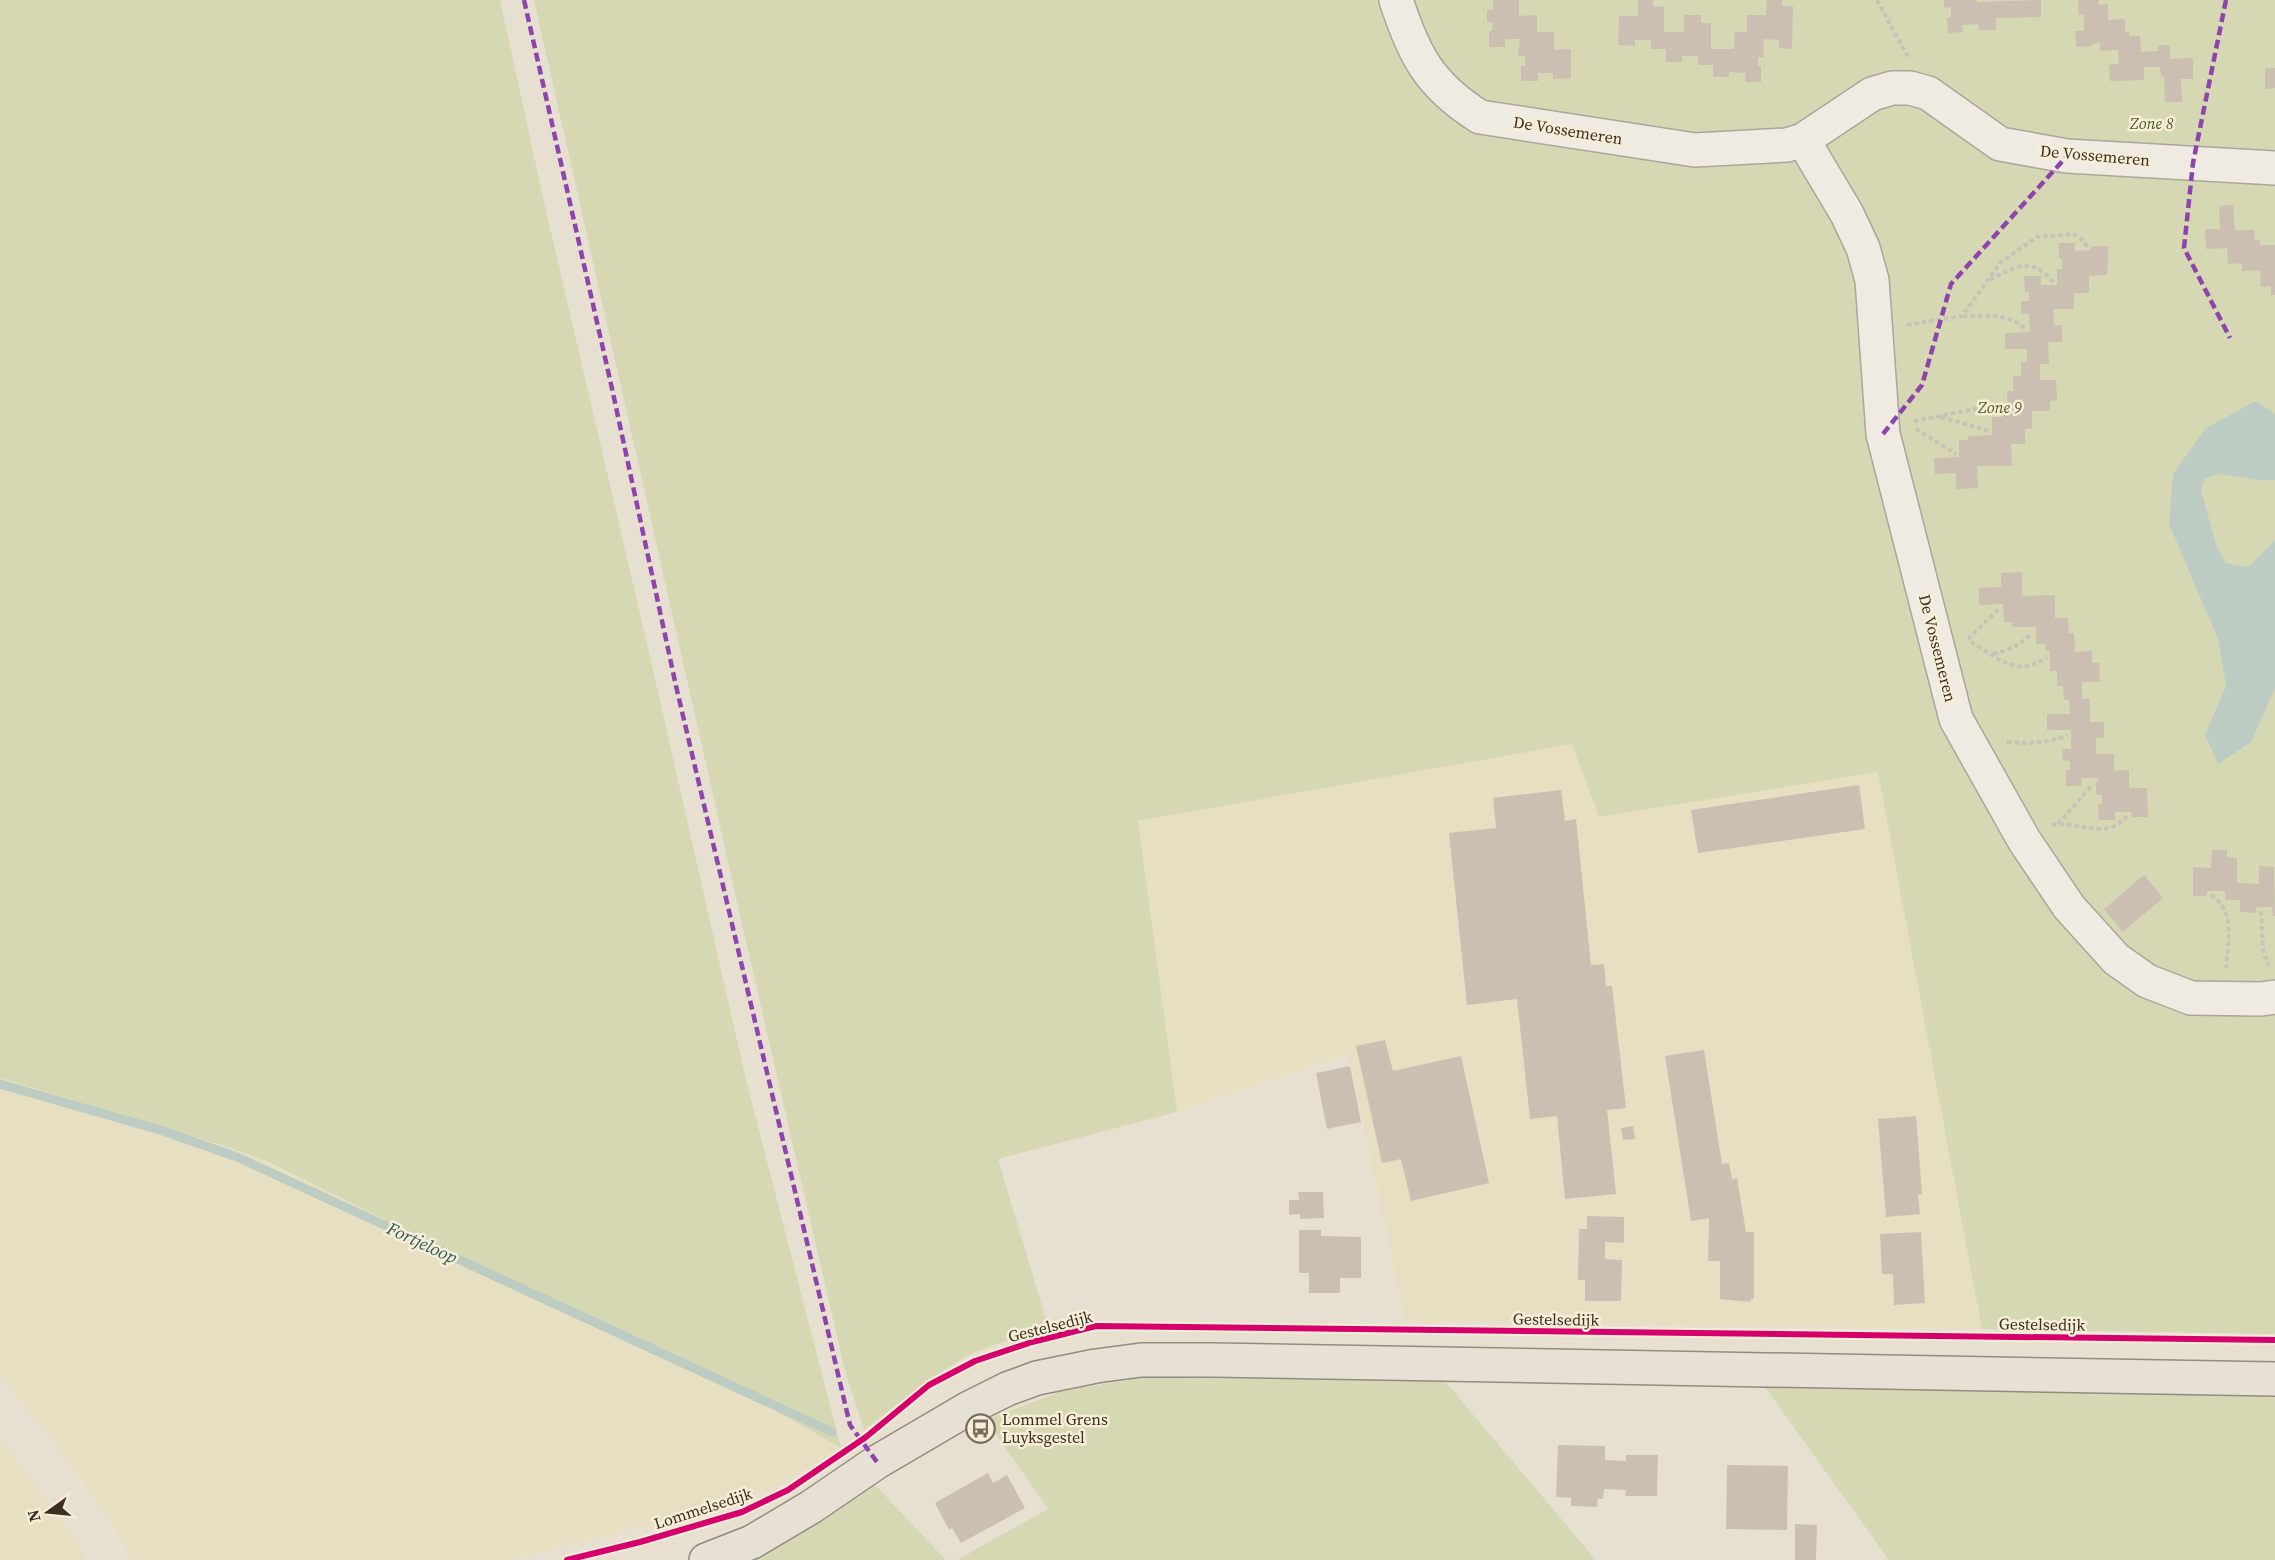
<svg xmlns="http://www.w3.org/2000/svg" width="2275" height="1560" viewBox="0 0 2275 1560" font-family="'Source Serif 4',serif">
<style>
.farmland{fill:#e6dfc2}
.green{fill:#d6d7b3}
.water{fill:#bcccc2}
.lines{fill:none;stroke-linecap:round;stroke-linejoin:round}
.stream{stroke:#bcccc2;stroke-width:9}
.building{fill:#cbbfb2}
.minor-casing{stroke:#ada599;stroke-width:36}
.major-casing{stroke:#928b80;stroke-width:36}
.path{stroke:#c8c2b9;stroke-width:4;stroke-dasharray:4.5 3;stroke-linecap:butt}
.minor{stroke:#efebe3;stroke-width:33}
.major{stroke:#e6e1d4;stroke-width:33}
.quiet{stroke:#8e44ad;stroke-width:4.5;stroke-dasharray:9 4.5;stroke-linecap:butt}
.cycleway-casing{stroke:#f7eed8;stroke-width:10}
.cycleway{stroke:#d6006c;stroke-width:6}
.labels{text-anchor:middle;stroke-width:5;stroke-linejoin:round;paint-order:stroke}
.park-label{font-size:16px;font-style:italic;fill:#4d5a26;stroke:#f7eed8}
.street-label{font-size:16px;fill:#3d2e20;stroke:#f7eed8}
.poi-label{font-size:16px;fill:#3d2e20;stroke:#f7eed8;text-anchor:start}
.water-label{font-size:18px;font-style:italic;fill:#2f5d5a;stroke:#f7eed8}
</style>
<rect width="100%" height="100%" fill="#e7e0d1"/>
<path class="farmland" d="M1572 744 1599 817 1878 772 1982 1329 1405 1321 1349 1054 1177 1112 1138 821Z
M0 1078 228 1147 267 1161 422 1238 609 1325 736 1388 841 1448 781 1485 707 1510 509 1560H131L107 1516 48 1433 0 1375Z
M0 1439 80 1546 85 1560H0Z"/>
<path class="green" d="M0 0H500L546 211 648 648 746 1080 841 1448 736 1388 609 1325 422 1238 267 1161 228 1147 0 1078Z
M534 0H2275V414L2256 402 2169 524 2218 639 2226 685 2205 735 2218 763 2251 742 2275 689V1334L1982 1329 1878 772 1599 817 1572 744 1138 821 1177 1112 998 1159 1048 1326 973 1353 930 1379 864 1430 845 1371 742 924Z
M2219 474 2263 481 2275 480V540L2248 567 2226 563 2217 547 2201 490 2205 479Z
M1140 1378 1443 1379 1596 1560H957L1048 1509 986 1420 1059 1392Z
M1765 1387 1966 1388 2275 1395V1560H1889Z
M873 1483 946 1560H745Z"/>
<path class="water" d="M2256 401 2275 414V480L2263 481 2219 474 2205 479 2201 490 2217 547 2226 563 2248 567 2275 540V689L2251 742 2218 764 2205 735 2226 685 2218 639 2169 524 2173 474 2206 428Z"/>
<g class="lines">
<path class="stream" d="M0 1084 160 1130 237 1157 832 1432"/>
</g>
<path class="building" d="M1493 0H1519V16L1537 15V32H1554V50L1571 49V78L1553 79V73H1538V81H1521V66H1525V56H1518L1520 39H1505V47H1489V31H1492L1493 22H1487V10H1493Z
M1638 0H1653V6L1664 7V32H1684V15H1701V23H1711V49H1734L1735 32H1747V15H1766L1767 0H1782V6H1793L1792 49 1779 48V40L1763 39 1764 57H1758V66H1761V82H1745L1746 73 1729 72V77H1713V65H1698V56H1682V62H1666V49H1651V40H1635V46L1618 45 1619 16H1638Z
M1944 0H1977V2L2041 0V17L1996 18V30H1979L1978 24 1962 25 1963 32 1948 33 1947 18 1951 17V7L1944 8Z
M2078 0H2099V5L2108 4V20L2125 19V32H2129V36H2140L2141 52 2158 51V45H2170V59L2193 58V79H2181L2182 102H2165L2164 76 2161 77 2160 67H2144V80L2110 81 2109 65 2119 64 2118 50 2100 51V43L2092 44V46L2076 47 2075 31H2084V14L2079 15Z
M2265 68H2275V88L2265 89Z
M2233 205 2235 230H2254L2255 240H2260V245H2275V295H2271V286L2261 287 2260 270 2242 271V263L2228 264 2227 248 2206 249 2205 229H2220L2219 206Z
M2059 243H2075V251L2091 250V246H2108V260L2107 275 2089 276V293H2074V309H2053L2054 325H2062V342H2048L2049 364H2040V380H2056L2057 400 2050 401V411H2032V429H2025V444H2011L2012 466H1977L1978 488 1956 489V473L1935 474 1934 458 1959 457V440H1968V436L1992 435V417H2002V411H2008L2007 391H2013V376H2021V362H2027V349H2005V333L2030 332 2029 314H2021V301H2029V292H2025L2024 276H2041V285H2057V269H2062V259H2059Z
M2022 572V596L2055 595V618H2068L2069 633H2074L2075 652 2092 651V663H2099L2100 682H2082V699H2090V722H2104V737L2096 738V754H2114V771L2129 770V788H2147L2148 817H2132L2131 812H2115V820H2099L2098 804H2102V795H2096V782H2098V778H2082L2081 786H2066V770H2070V761L2063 760 2062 749H2071V730H2047V714H2070L2069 700H2064L2063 686H2057V671H2050V651H2045L2046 644H2036V627H2012V622H2004L2003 604 1979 605V588L2001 587V573Z
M1859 785 1865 829 1698 853 1691 810Z
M1561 790 1565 821 1576 819 1591 965 1604 964 1606 986H1612L1626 1108 1607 1110 1616 1194 1565 1199 1557 1116 1530 1119 1517 999 1467 1005 1449 833 1496 828 1493 798Z
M2212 850H2227V857L2237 858V883L2259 884V866L2274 867 2275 916H2273L2272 907H2256V913L2240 912V900H2225V891H2207V896H2193V867L2211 868Z
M2144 875 2163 898 2123 932 2104 909Z
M1385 1040 1393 1071 1461 1056 1489 1183 1411 1201 1401 1159 1382 1163 1356 1046Z
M1704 1050 1722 1164 1729 1163 1732 1179 1737 1178 1746 1232H1754V1299H1751L1750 1302 1720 1299V1261H1708L1709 1218 1691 1221 1665 1056Z
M1350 1066 1361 1122 1327 1129 1316 1073Z
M1916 1116 1922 1194 1918 1195 1920 1214 1886 1217 1878 1119Z
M1633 1126 1635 1139 1623 1140 1621 1128Z
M1298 1192H1323L1324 1218 1300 1219V1214L1289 1215V1200H1299Z
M1587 1216 1624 1217V1243L1605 1242V1259L1622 1260 1621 1301H1585V1280H1578L1579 1229H1587Z
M1299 1230H1321V1236L1361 1237V1278H1340V1293H1309V1273H1299Z
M1921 1232 1925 1303 1894 1305 1893 1274H1882L1880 1234Z
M1558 1445 1605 1446V1460L1626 1461V1455H1658L1657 1496H1625L1626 1490 1604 1489 1603 1499H1598L1597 1507 1571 1506V1498L1556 1497Z
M1727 1465 1788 1466 1787 1530 1726 1529Z
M988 1473 993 1483 1007 1475 1025 1508 961 1543 952 1528 949 1530 935 1503Z
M1795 1524 1817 1525 1816 1560H1795Z"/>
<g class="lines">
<defs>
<path id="minor" d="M1396 0C1414 55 1429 85 1480 117L1695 150 1787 145 1803 140 1872 94 1892 88H1910L1928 93 2000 144 2067 156 2275 168
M1803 140 1847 214 1863 248 1872 280 1883 434 1956 719 2024 840 2069 907 2116 959 2147 981 2191 998 2261 999 2275 997"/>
<path id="major" d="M706 1560 752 1542 811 1507 877 1462 969 1408 1007 1389 1037 1378 1096 1366 1141 1360H1213L2275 1379"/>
</defs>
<use href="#minor" class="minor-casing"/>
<use href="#major" class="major-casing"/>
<path class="path" d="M1877 0 1908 57
M1990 280C2015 266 2033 256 2054 283
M1963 316C1986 316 2009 312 2026 330
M1907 325 1962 316 2001 262 2037 237 2072 234 2080 237 2088 248
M1941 417 1989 431
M1914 421 1996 405 2005 408
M1916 429 1956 454
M1968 639 2000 608
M1971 642C1999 658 2016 679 2047 657
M1993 654C2009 650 2020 645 2032 633
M2007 742C2029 744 2047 743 2068 735
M2058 824 2093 784
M2052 825C2079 820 2104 842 2127 816
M2211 895C2236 912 2228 941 2226 968
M2261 911 2263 950 2269 966"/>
<use href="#minor" class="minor"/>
<use href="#major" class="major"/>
<path class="quiet" d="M524 0 611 384 676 686 850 1425 877 1462
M2226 0 2193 163 2184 248 2230 338
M1883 434 1922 385 1951 284 2067 156"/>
<defs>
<path id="cycleway" d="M567 1560 640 1542 742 1512 788 1490 866 1437 929 1385 975 1361 1032 1342 1096 1326 2275 1340"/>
</defs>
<use href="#cycleway" class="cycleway-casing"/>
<use href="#cycleway" class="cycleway"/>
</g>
<defs>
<symbol id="bus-ring" viewBox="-11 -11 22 22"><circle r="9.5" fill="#f7eed8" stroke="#786c5e" stroke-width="1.5"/><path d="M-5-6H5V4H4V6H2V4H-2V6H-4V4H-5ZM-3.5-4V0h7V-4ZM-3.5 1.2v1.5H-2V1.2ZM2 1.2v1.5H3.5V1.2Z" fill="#786c5e"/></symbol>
</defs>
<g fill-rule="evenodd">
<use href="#bus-ring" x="964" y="1412" width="33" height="33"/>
</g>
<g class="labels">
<g class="park-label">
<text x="2152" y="129">Zone 8</text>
<text x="2000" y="413">Zone 9</text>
</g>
<g class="street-label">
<text transform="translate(1568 130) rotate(9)" y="6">De Vossemeren</text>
<text transform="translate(2095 155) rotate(5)" y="6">De Vossemeren</text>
<text transform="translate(1938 648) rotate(76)" y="6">De Vossemeren</text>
<text transform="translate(1556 1319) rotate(1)" y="6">Gestelsedijk</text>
<text transform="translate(2042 1324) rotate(1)" y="6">Gestelsedijk</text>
<text transform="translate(1050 1326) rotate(-14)" y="6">Gestelsedijk</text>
<text transform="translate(703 1508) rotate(-18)" y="6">Lommelsedijk</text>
</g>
<g class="poi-label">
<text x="1002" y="1425">Lommel Grens<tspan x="1002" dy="18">Luyksgestel</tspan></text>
</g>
<g class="water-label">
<text transform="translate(422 1243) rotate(25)" y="6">Fortjeloop</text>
</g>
</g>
<g transform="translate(48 1512) rotate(255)" stroke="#f7eed8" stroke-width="4.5" paint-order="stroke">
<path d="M0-4.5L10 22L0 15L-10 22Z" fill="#3d2e20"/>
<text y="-9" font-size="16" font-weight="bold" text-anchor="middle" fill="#3d2e20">N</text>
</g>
</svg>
